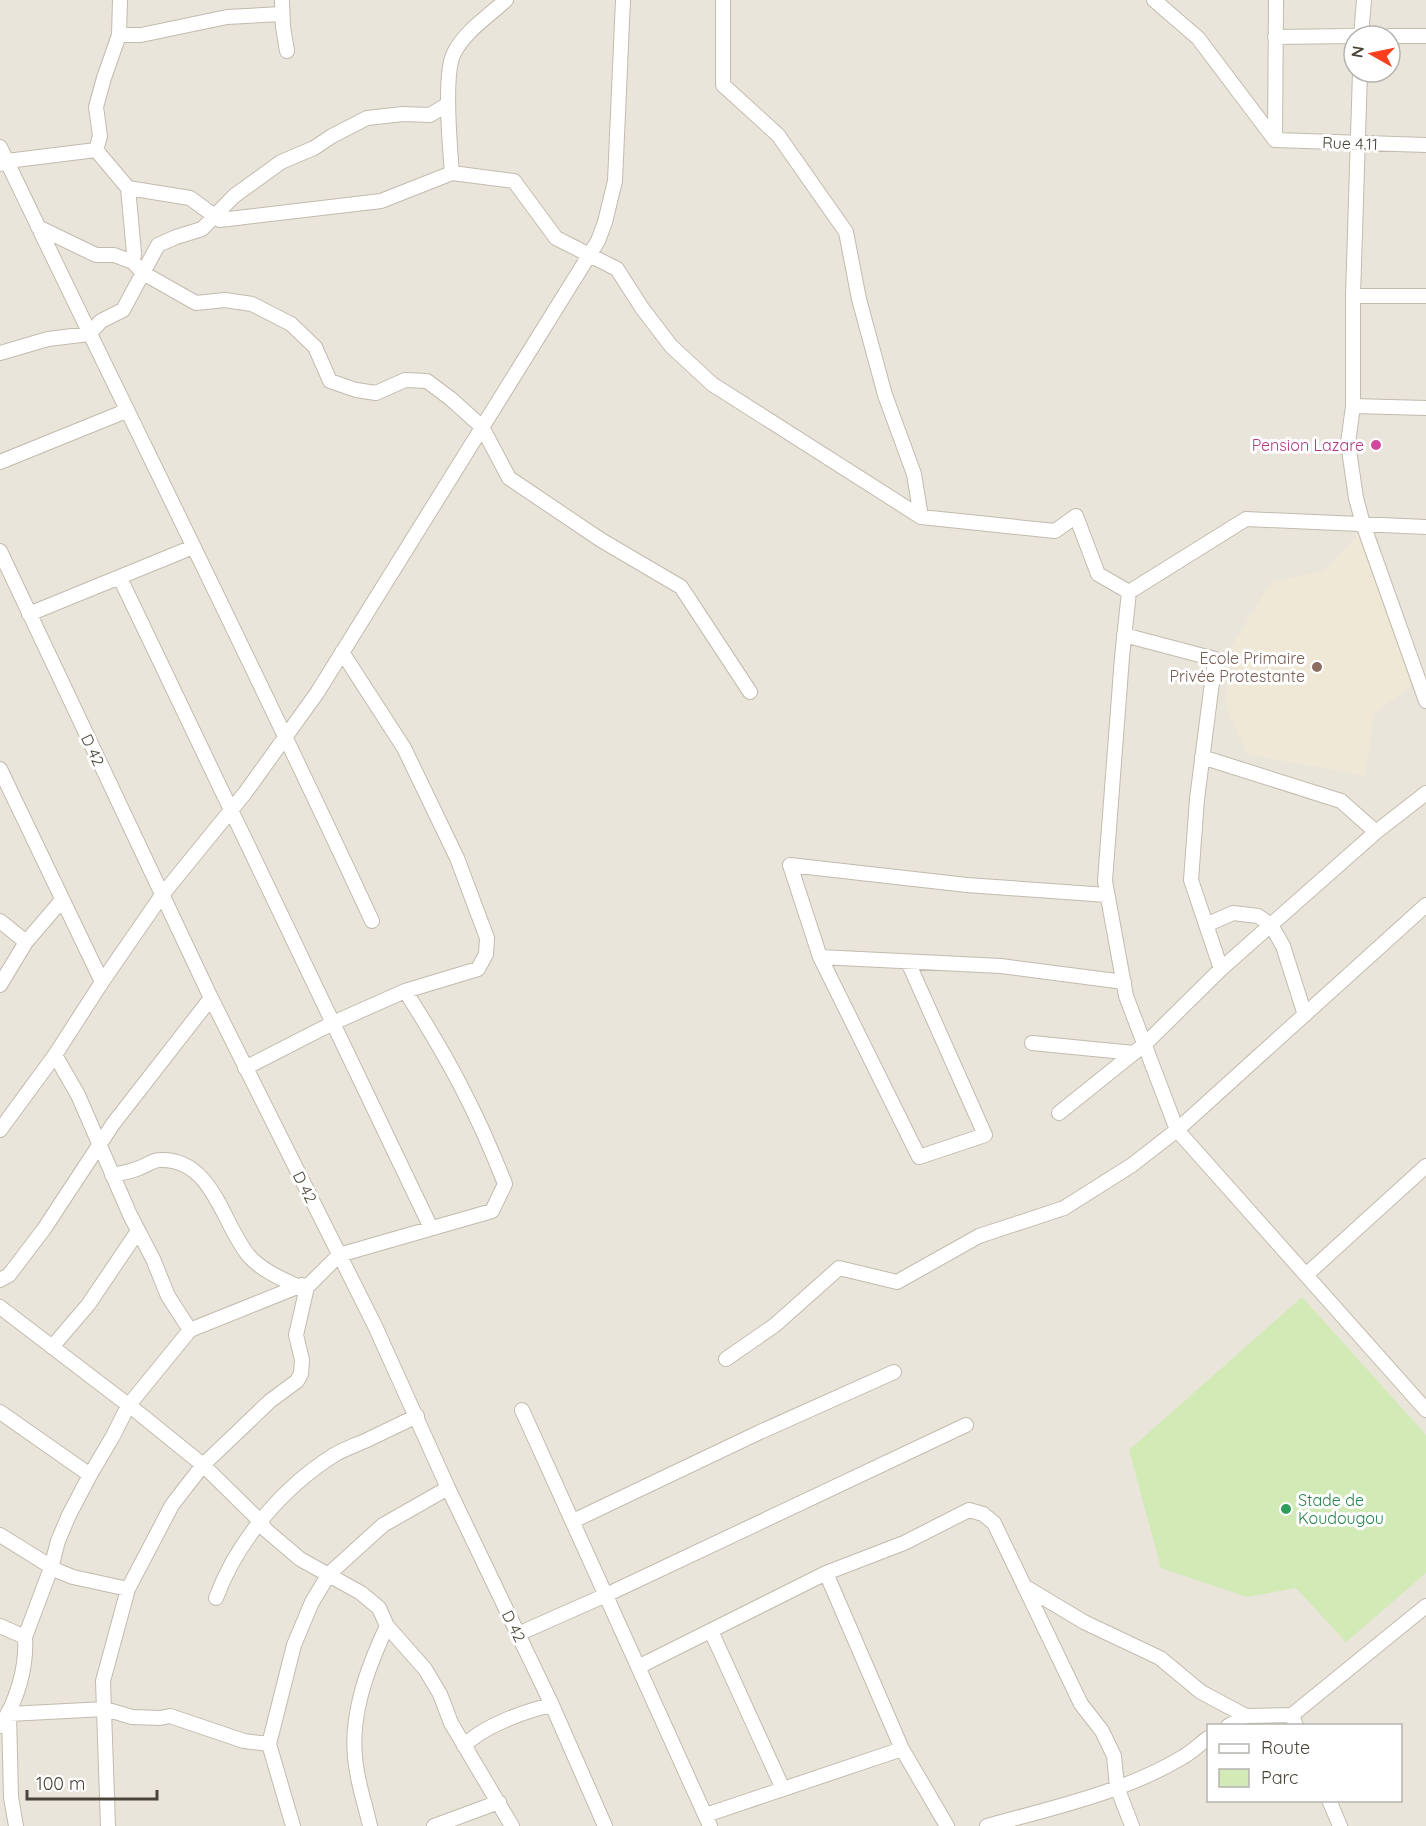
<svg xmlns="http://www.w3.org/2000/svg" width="1426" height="1826" viewBox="0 0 1426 1826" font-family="Quicksand,sans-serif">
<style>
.residential{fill:#eae5da;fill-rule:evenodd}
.education{fill:#efe8d6}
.green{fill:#d2eab5}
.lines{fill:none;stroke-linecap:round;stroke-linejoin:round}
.minor-casing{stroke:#c2bbae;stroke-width:16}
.minor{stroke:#fff;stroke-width:14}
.hotel-dot{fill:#d1479c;stroke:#fff;stroke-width:2}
.education-dot{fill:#8d6e63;stroke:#fff;stroke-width:2}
.leisure-dot{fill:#2e9e5b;stroke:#fff;stroke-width:2}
.labels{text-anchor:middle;stroke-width:6;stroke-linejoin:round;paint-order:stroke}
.street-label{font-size:16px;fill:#4b4439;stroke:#fff}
.hotel-label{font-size:16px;fill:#b23c85;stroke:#fff;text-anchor:end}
.education-label{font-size:16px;fill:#785e54;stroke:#fff;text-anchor:end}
.leisure-label{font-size:16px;fill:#27864d;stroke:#fff;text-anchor:start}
</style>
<rect width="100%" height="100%" fill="#f6f3ec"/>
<path class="residential" d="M0 0H1426V1826H0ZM1354 36H1390V72H1354ZM1208 1726H1400V1800H1208Z"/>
<path class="education" d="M1360 532 1412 685 1374 714 1365 776 1247 754 1225 704 1229 650 1271 582 1325 570Z"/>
<path class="green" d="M1302 1297 1426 1435V1573L1346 1642 1296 1588 1247 1597 1161 1568 1129 1450Z"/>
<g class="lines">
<defs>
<path id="minor" d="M282 0 283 27 287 51
M723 0V85L778 135 846 232 859 299 885 395 914 474 921 517
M1154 0 1198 38 1275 140
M119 35H141L227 17 282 14
M1361 36 1364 0
M1390 36H1426
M1275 37 1354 36
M1360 72 1353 296V406L1348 443 1356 498 1363 524 1426 701
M1275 140 1426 145
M1275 140 1276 0
M0 147C123 405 252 661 372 921
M96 150 100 136 96 107 104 78 119 35 120 0
M0 164 7 161 96 150 128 188 190 198 220 220 381 201 452 173 514 181 556 238 617 269 642 308 671 346 712 384 921 517 1055 531 1076 516 1098 574 1129 592
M452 173C450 147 443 74 454 53 465 31 489 16 506 0
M128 188 134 253 133 262
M38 227 96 255H114L133 262 143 273 196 303 225 300 252 304 291 324 315 347 330 381 356 390 376 393 405 380 427 381 451 399 482 427 509 478 601 540 681 587 750 692
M1353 296H1426
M0 353 48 339 89 334 101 321 123 310 158 245 176 237 202 229 234 196 281 162 314 148 332 136 367 118 403 114 430 115 448 104
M1353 406 1426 408
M0 462 126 411
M1426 527 1246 519 1129 592 1122 657 1105 881 1126 996 1177 1130 1426 1410
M0 551 211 998 375 1326 448 1488 552 1705 605 1826
M120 578 431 1228
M29 614 193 547
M1124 635 1215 659 1197 799 1191 880 1221 969
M1202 757 1341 801 1376 832
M0 769 102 982
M0 921 26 942 0 985
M1206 925 1233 913 1258 916 1271 925 1283 946 1305 1015
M26 942 62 900
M820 957 1001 966 1124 982
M908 962 985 1135 919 1157 820 957 790 865 967 885 1107 895
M1032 1043 1134 1053
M245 1068 333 1023 405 991 478 969 486 954 487 938 457 858 404 748 342 652
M1059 1113 1145 1044 1221 969 1376 832 1426 793
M0 1130 55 1055 102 982 162 895 245 793 317 693 598 241 605 222 615 181 623 0
M112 1175C121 1173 130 1172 139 1168 146 1166 152 1160 160 1160 213 1158 222 1224 249 1256 261 1270 282 1279 299 1287
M1306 1275 1426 1166
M0 1280 9 1275 44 1229 113 1124 211 998
M0 1307 140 1414 203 1465 260 1521 266 1530 300 1559 361 1593 379 1608 387 1626 425 1669 440 1694 451 1723 512 1826
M190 1330 302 1285
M52 1347 88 1305 138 1231
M726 1359 775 1325 839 1268 897 1282 979 1236 1064 1208 1132 1165 1177 1130 1426 905
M522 1410 710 1826
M0 1412 90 1475
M573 1521 760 1432 894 1372
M0 1535 58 1571 73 1577 128 1589
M826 1573 902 1749 947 1826
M1024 1586 1084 1622 1160 1658 1201 1692 1246 1716 1292 1715 1296 1726
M216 1598C237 1541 282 1488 334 1455 344 1449 356 1445 367 1440 384 1432 400 1424 417 1416
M0 1626 25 1637
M711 1631 783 1789
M518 1634 606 1595 966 1425
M638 1667 826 1573 904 1543 969 1510 983 1514 994 1523 1081 1704 1102 1731 1114 1756 1117 1787 1132 1826
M1292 1715 1426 1606
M0 1726C17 1702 27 1667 25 1637L51 1568 58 1541 69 1515 90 1475 113 1436 128 1406 190 1330 168 1296 153 1259 130 1215 78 1095 55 1055
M1228 1726 1246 1716
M464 1746C483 1726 525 1711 552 1705
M1329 1800 1340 1826
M706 1815 902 1749
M16 1826 11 1797 9 1714 105 1709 132 1717 160 1718 170 1716 244 1741 269 1744
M108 1826 103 1681 128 1589 172 1505 203 1465 270 1401 297 1381 301 1374 302 1360 296 1335 307 1287 339 1255 492 1211 505 1184C477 1112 447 1056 405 991
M293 1826 269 1744 294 1645 312 1602 329 1574 383 1525 448 1488
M370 1826C366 1808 360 1790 357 1772 347 1722 366 1671 387 1626
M434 1826 499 1802
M987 1826C1052 1808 1125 1792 1183 1757 1192 1752 1200 1744 1208 1738"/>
</defs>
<use href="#minor" class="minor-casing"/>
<use href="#minor" class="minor"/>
</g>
<circle class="hotel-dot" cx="1376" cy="445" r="6"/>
<circle class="education-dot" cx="1317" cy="667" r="6"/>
<circle class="leisure-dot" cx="1286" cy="1509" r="6"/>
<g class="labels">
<g class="street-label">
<text transform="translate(1350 143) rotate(2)" y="6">Rue 4.11</text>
<text transform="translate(93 750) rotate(65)" y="6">D 42</text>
<text transform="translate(305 1187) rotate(63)" y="6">D 42</text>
<text transform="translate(514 1626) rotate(64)" y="6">D 42</text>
</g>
<g class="hotel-label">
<text x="1364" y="451">Pension Lazare</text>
</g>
<g class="education-label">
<text x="1305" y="664">Ecole Primaire<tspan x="1305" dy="18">Privée Protestante</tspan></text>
</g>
<g class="leisure-label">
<text x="1298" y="1506">Stade de<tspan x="1298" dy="18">Koudougou</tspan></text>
</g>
</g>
<rect x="1207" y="1724" width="195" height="78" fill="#ffffff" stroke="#b7b4b0" stroke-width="1.5"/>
<rect x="1219" y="1744" width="30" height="9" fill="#ffffff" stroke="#b7b4b0" stroke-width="1.5"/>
<text x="1261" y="1754" font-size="18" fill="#4b4439">Route</text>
<rect x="1219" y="1769" width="30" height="18" fill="#d2eab5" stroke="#b7b4b0" stroke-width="1.5"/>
<text x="1261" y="1784" font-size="18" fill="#4b4439">Parc</text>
<g transform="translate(1372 54) rotate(279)"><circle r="28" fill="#ffffff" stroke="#b7b4b0" stroke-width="1.5"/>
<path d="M0-4.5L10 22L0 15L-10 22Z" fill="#fc3f1d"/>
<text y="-9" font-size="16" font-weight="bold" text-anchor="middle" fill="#4b4439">N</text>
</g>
<path d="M27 1790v9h130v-9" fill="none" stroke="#4b4439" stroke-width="3"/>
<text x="36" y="1790" font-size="18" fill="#4b4439" stroke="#ffffff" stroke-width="4.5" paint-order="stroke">100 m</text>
</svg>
